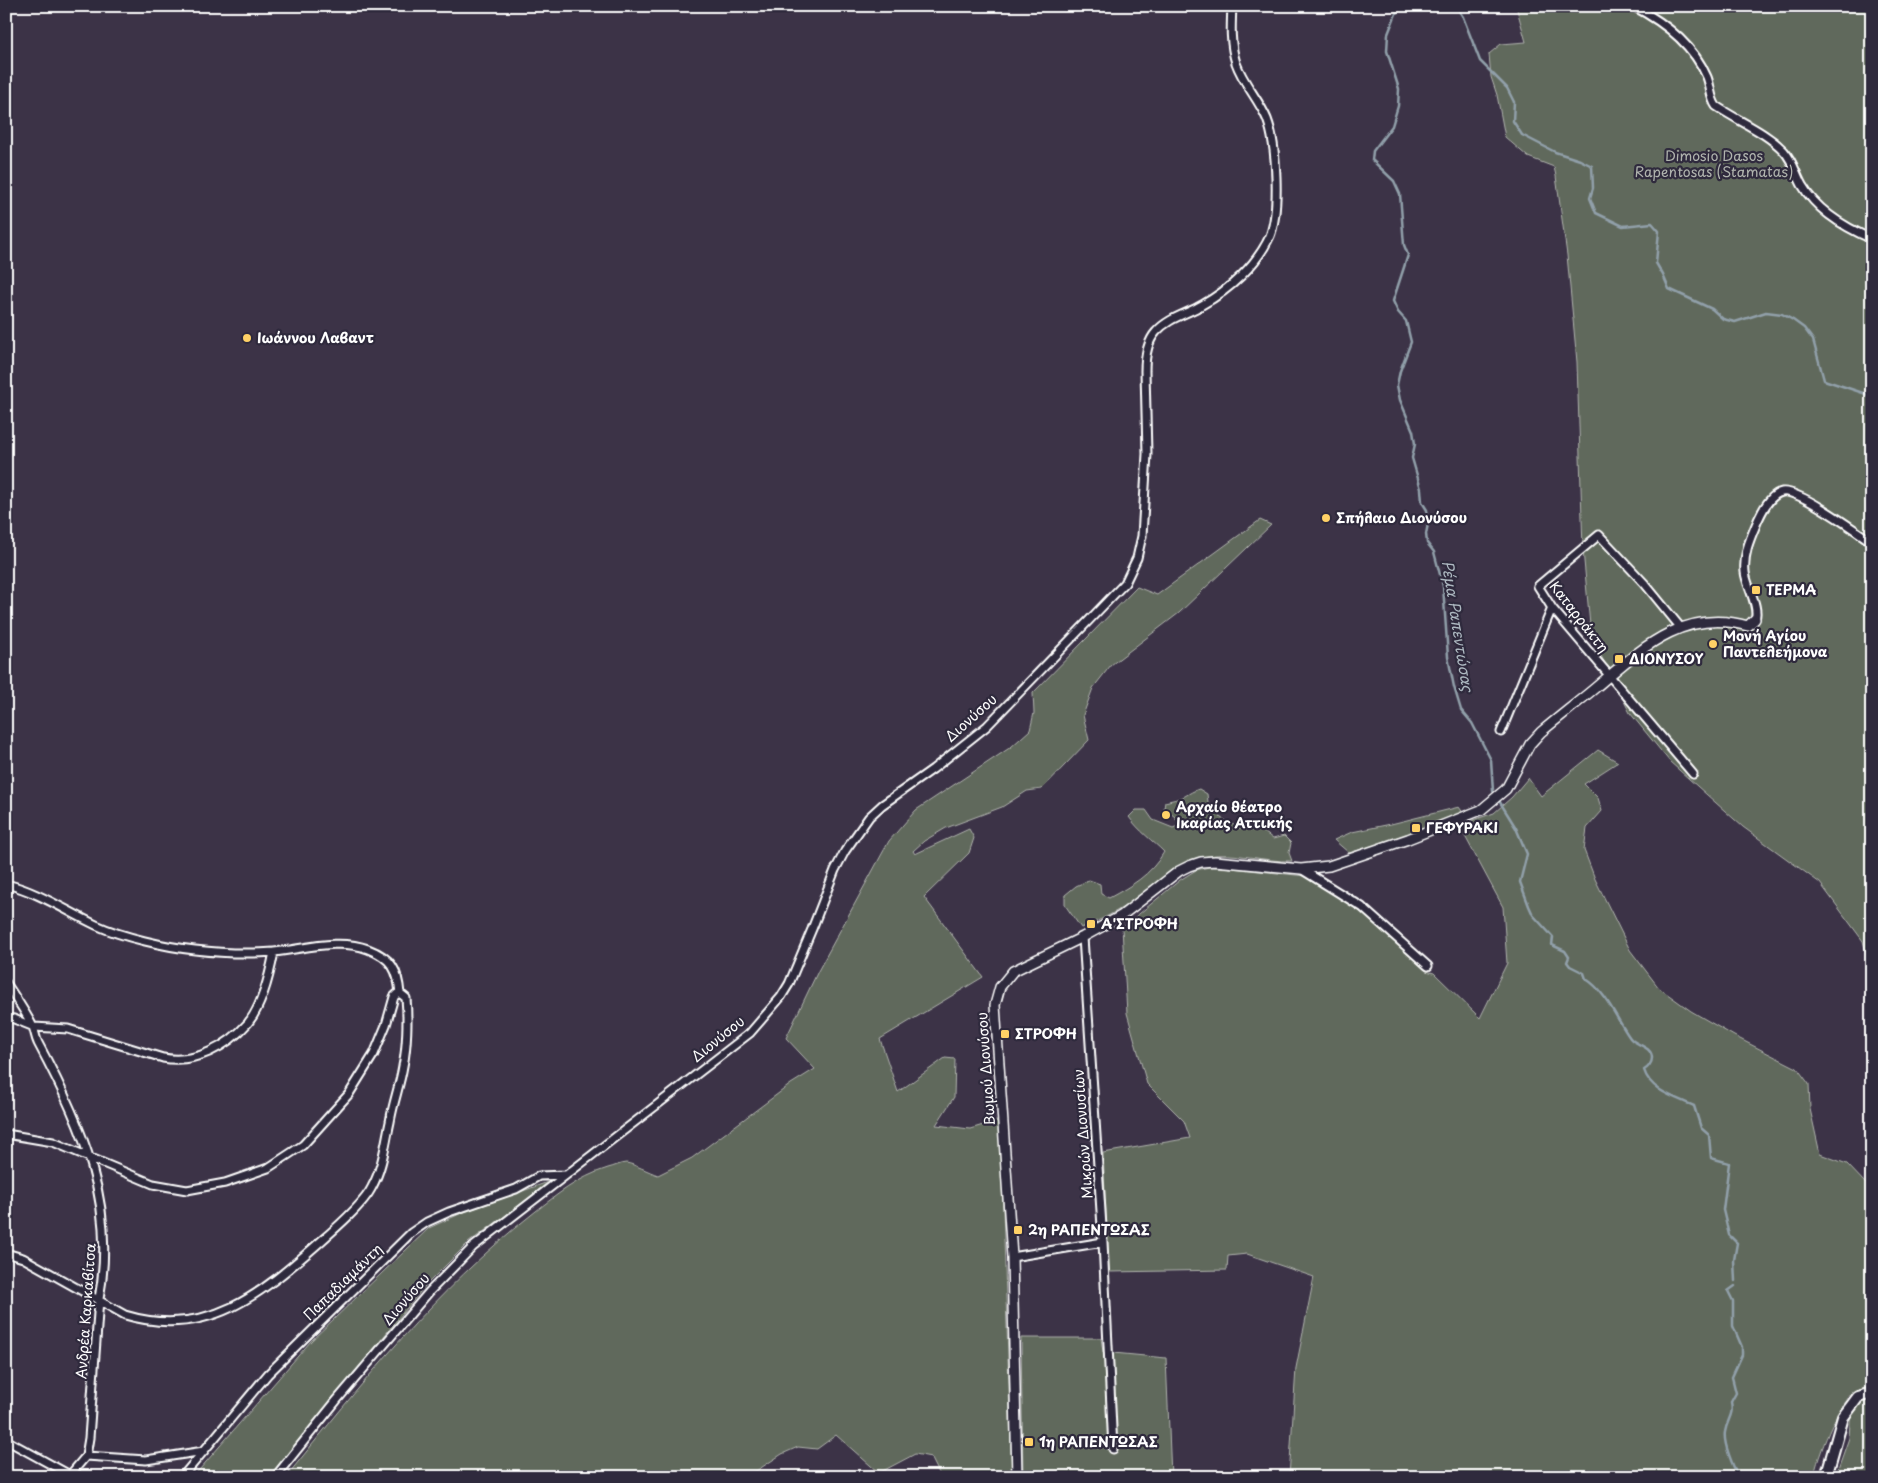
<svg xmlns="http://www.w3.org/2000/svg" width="1878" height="1483" viewBox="0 0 1878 1483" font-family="'Playpen Sans',sans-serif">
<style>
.green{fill:#61695c;stroke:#b0b4ae}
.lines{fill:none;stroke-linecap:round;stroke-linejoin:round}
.stream{stroke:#91a0aa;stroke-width:2.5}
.minor-casing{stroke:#fff;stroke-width:11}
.tertiary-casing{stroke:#fff;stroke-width:12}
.secondary-casing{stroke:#fff;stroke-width:14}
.minor{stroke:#2f2a3d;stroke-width:7}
.tertiary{stroke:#2f2a3d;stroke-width:9}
.secondary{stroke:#2f2a3d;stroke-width:10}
.poi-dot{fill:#ffd166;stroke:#2f2a3d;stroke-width:2}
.labels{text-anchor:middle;stroke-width:4.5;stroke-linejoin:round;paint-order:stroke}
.park-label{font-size:14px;fill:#b0b4ae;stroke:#2f2a3d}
.poi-label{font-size:14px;font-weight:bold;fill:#fff;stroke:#2f2a3d;text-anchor:start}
.street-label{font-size:14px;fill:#fff;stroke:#2f2a3d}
.water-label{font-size:15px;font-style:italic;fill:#adb8c0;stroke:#2f2a3d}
</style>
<rect width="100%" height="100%" fill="#3c3347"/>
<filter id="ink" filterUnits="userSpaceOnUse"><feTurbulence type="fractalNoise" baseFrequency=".02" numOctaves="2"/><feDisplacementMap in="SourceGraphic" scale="10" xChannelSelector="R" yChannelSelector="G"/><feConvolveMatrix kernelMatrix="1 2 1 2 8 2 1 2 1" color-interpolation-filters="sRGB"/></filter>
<g filter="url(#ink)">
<path class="green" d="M1516 6H1872V975L1863 941 1820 883 1743 827 1670 762 1630 713 1591 636 1583 550 1577 362 1567 255 1556 176 1554 167 1528 157 1505 137 1497 95 1491 77 1489 54 1501 44 1526 42Z
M1260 520 1271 525 1179 613 1111 665 1093 688 1083 715 1089 740 1042 789 1027 791 1002 807 946 828 924 841 913 851 915 854 969 829 974 838 969 853 924 897 983 977 880 1039 898 1092 945 1058 955 1059 954 1097 936 1125 970 1129 1000 1120 1012 1477H941L931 1457 915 1454 879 1473 836 1435 817 1449 798 1447 782 1454 747 1477H286C361 1384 437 1289 531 1215 555 1196 578 1177 608 1168 613 1167 621 1163 626 1163 634 1164 649 1172 658 1175L692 1158 791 1084 815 1069 786 1038 818 971 889 841 916 810 1011 747 1030 730 1034 713 1033 693 1137 587 1157 595Z
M1598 750 1618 762 1584 784 1598 798 1602 811 1587 828 1584 850 1595 879 1630 950 1659 988 1691 1011 1734 1036 1797 1068 1809 1084 1810 1109 1820 1154 1847 1164 1867 1185 1872 1203V1477H1835L1849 1438 1852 1392C1838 1407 1817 1456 1814 1477H1289L1296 1368 1314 1277 1247 1254 1228 1256 1227 1270 1109 1272 1103 1153 1190 1138 1184 1121 1147 1084 1127 1013 1122 928 1180 880 1196 870 1209 867 1231 868 1305 876 1367 916 1426 971 1434 973 1480 1018 1507 963 1503 907 1459 825 1494 813 1512 797 1528 778 1541 796Z
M1199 789 1207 794 1208 802 1216 810 1221 818 1239 828 1264 832 1273 839 1284 836 1291 843 1289 853 1292 861C1265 862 1233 851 1208 856 1179 861 1159 882 1136 899 1118 911 1101 920 1081 928L1065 905V895L1076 886 1089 880 1100 884 1101 894 1109 898C1131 886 1151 875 1164 852 1153 841 1139 831 1129 817L1136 810H1146L1153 820 1173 828 1180 825 1175 817 1164 808 1165 802C1171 800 1180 799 1185 796 1190 793 1193 791 1199 789Z
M1459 807 1464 814 1401 838 1349 853 1334 840 1352 832 1391 824Z
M548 1182 525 1201 468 1243 425 1286 269 1477H193L311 1341 429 1228 464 1212Z
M1021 1338H1101L1103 1352 1166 1358 1171 1477H1023Z"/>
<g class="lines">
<path class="stream" d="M1399 6 1388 34 1387 51 1399 89 1398 106 1392 126 1373 151 1372 160 1394 181 1400 194 1404 245 1408 255 1393 301 1398 312 1406 321 1411 342 1400 371 1397 385 1400 400 1413 431 1415 444 1412 458 1421 489 1422 502 1427 510 1428 524 1426 534 1427 543 1434 552 1443 586 1448 657 1454 687 1461 710 1472 723 1491 760 1493 791 1495 794
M1456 6 1463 17 1480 61 1507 88 1514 102 1513 121 1522 135 1555 152 1580 160 1592 166 1593 188 1590 198 1596 213 1623 226 1652 223 1659 231 1656 263 1663 275 1669 289 1712 309 1723 319 1735 322 1766 312 1782 314 1793 320 1804 328 1813 340 1824 380 1872 396
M1498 799 1516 828 1527 854 1520 882 1529 906 1533 915 1553 937 1552 945 1565 951 1569 957 1567 962 1570 966 1584 973 1586 979C1606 991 1617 1020 1630 1038 1635 1045 1652 1046 1652 1058 1652 1063 1648 1068 1644 1070 1650 1091 1677 1098 1694 1106L1701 1128 1709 1135 1711 1158 1729 1163 1723 1210 1729 1235 1737 1243 1734 1260 1735 1281
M1735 1286 1728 1291 1733 1301V1326L1742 1347V1355L1732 1377 1736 1393 1731 1402C1734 1416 1727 1419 1725 1432 1723 1443 1733 1467 1739 1477"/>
<defs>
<path id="minor" d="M1633 6C1664 22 1693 44 1707 77 1711 87 1710 97 1716 106 1738 121 1766 132 1784 151 1793 161 1796 174 1802 185 1817 211 1846 228 1872 239
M1755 619C1760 607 1746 585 1745 572 1743 553 1751 537 1758 520 1762 511 1771 494 1782 492 1799 489 1856 531 1872 542
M1681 628 1645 584 1599 535 1538 586 1552 608 1693 774
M1501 732 1552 608
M1301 869 1362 907 1428 966
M6 884C39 892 66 911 96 925 122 937 166 947 195 950 220 953 249 954 274 952 304 949 339 938 368 949 392 958 398 970 400 994
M1083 937 1103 1242 1113 1449
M6 983C15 997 25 1011 32 1025 35 1030 35 1037 38 1043 82 1125 117 1204 99 1299L89 1438 86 1456 70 1475 71 1477
M6 1018 14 1019 34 1027 68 1029 163 1058C195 1064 227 1047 248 1023 262 1006 270 973 274 952
M6 1134 53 1142 153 1184 187 1190 225 1183 268 1168 303 1145 349 1094 374 1054 386 1025 394 997 397 994H401L406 998C408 1018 407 1047 403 1066 400 1085 393 1103 390 1122 385 1144 383 1167 372 1187 364 1204 335 1229 320 1242 262 1293 208 1340 125 1315L23 1258 6 1253
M1012 1257 1103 1242
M6 1440 70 1475
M86 1456 146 1460 204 1451
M182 1477 268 1374 411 1233 427 1222 449 1212 516 1189 539 1176 565 1175
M275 1477 337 1400 429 1292 473 1247 750 1033 781 997 789 984 812 929 835 870 845 851 869 817 882 805 933 769 987 726 1125 583 1137 558 1142 536 1147 454 1145 371C1145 358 1147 342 1156 332 1168 318 1187 314 1202 305 1229 290 1257 265 1270 236 1280 210 1277 145 1267 119 1259 100 1243 83 1236 63 1230 44 1231 26 1232 6"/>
<path id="tertiary" d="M1017 1477 1012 1257 995 1005 1000 987 1013 971 1083 937 1121 916 1179 871 1189 866 1201 862 1215 861 1301 869 1329 866 1408 839 1481 810 1506 789 1530 744 1541 732C1559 717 1577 703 1595 688 1640 650 1683 607 1748 626L1755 619"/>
<path id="secondary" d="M1826 1477 1843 1417 1858 1397 1872 1393"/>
</defs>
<use href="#minor" class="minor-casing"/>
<use href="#tertiary" class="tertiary-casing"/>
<use href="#secondary" class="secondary-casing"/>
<use href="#minor" class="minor"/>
<use href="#tertiary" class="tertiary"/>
<use href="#secondary" class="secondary"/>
</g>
</g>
<g class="poi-dot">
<circle cx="247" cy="338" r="5"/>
<circle cx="1326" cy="518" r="5"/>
<rect x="1751" y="585" width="10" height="10" rx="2.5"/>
<circle cx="1713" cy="644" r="5"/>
<rect x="1614" y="654" width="10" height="10" rx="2.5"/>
<circle cx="1166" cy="815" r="5"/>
<rect x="1411" y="823" width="10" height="10" rx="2.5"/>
<rect x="1086" y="919" width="10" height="10" rx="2.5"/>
<rect x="1000" y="1029" width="10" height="10" rx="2.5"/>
<rect x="1013" y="1225" width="10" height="10" rx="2.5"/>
<rect x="1024" y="1437" width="10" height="10" rx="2.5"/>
</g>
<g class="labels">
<g class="park-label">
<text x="1714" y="161">Dimosio Dasos<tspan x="1714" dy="16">Rapentosas (Stamatas)</tspan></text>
</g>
<g class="poi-label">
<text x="257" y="343">Ιωάννου Λαβαντ</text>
<text x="1336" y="523">Σπήλαιο Διονύσου</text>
<text x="1766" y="595">ΤΕΡΜΑ</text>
<text x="1723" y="641">Μονή Αγίου<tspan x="1723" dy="16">Παντελεήμονα</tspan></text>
<text x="1629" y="664">ΔΙΟΝΥΣΟΥ</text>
<text x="1176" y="812">Αρχαίο θέατρο<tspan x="1176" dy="16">Ικαρίας Αττικής</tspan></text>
<text x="1426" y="833">ΓΕΦΥΡΑΚΙ</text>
<text x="1101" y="929">Α'ΣΤΡΟΦΗ</text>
<text x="1015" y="1039">ΣΤΡΟΦΗ</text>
<text x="1028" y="1235">2η ΡΑΠΕΝΤΩΣΑΣ</text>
<text x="1039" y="1447">1η ΡΑΠΕΝΤΩΣΑΣ</text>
</g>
<g class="street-label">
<text transform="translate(1579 617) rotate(52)" y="5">Καταρράκτη</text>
<text transform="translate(971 718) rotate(-42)" y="5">Διονύσου</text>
<text transform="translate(718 1039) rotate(-39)" y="5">Διονύσου</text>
<text transform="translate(986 1069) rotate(-94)" y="5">Βωμού Διονύσου</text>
<text transform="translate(1083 1134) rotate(-94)" y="5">Μικρών Διονυσίων</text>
<text transform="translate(343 1282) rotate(-44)" y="5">Παπαδιαμάντη</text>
<text transform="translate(406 1299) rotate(-49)" y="5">Διονύσου</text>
<text transform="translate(86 1311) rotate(-86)" y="5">Ανδρέα Καρκαβίτσα</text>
</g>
<g class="water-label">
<text transform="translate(1457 626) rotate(81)" y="5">Ρέμα Ραπεντώσας</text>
</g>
</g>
<rect width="1878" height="1483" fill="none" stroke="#2f2a3d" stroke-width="25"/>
<rect x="12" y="12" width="1853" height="1458" fill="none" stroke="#fff" stroke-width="2" filter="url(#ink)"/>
</svg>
